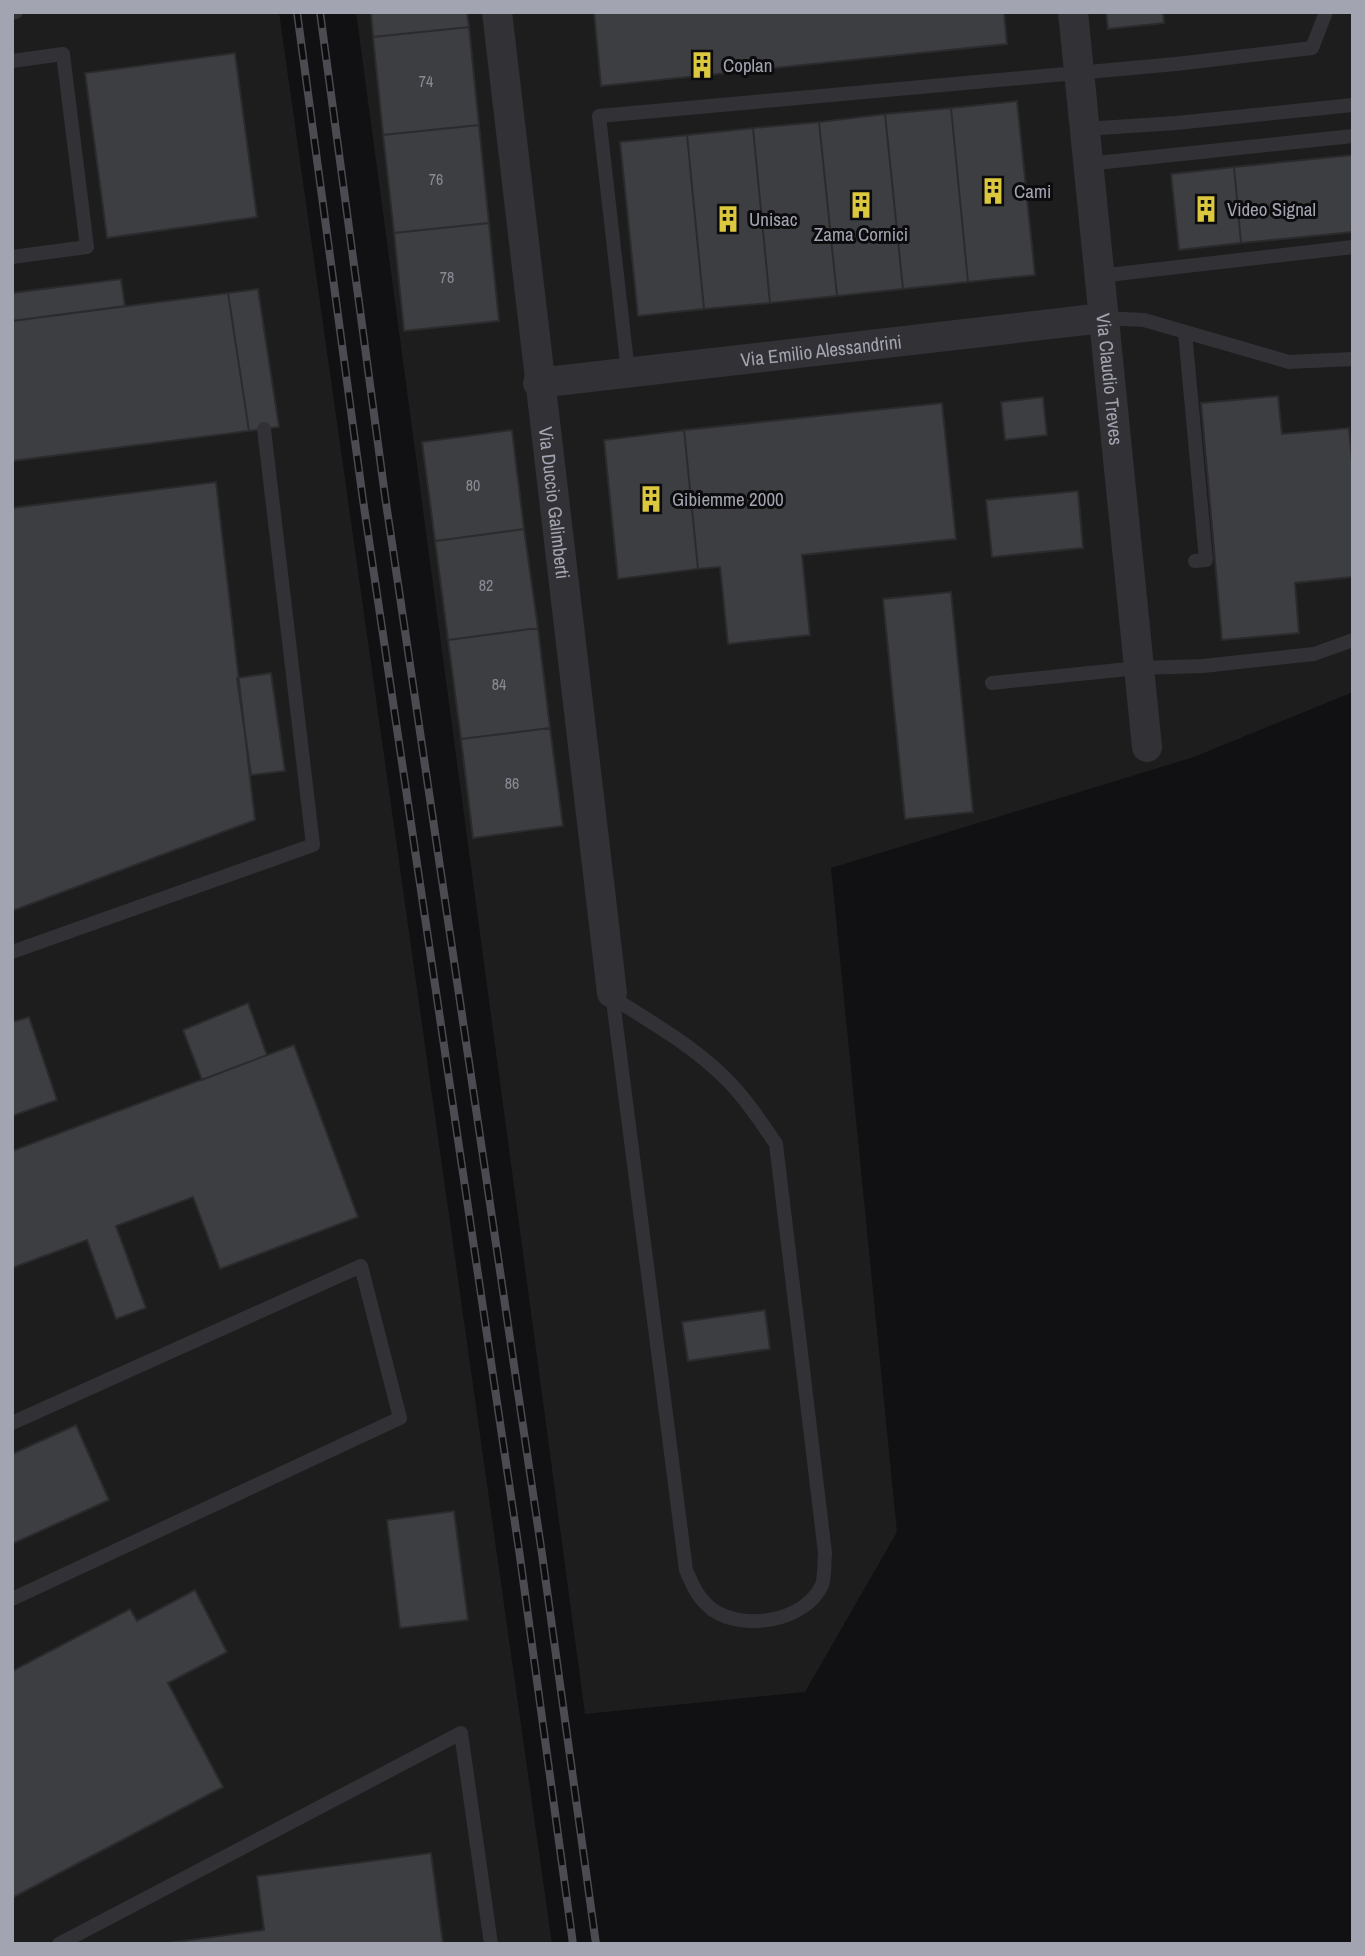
<svg xmlns="http://www.w3.org/2000/svg" width="1365" height="1956" viewBox="0 0 1365 1956" font-family="'Archivo Narrow',sans-serif">
<style>
.built{fill:#1d1d1e}
.building{fill:#3d3e41;stroke:#2b2b2d;stroke-width:2}
.lines{fill:none;stroke-linecap:round;stroke-linejoin:round}
.service{stroke:#323236;stroke-width:14}
.minor{stroke:#323236;stroke-width:30}
.rail-casing{stroke:#4b4b51;stroke-width:8}
.rail{stroke:#0c0b0d;stroke-width:5;stroke-dasharray:16;stroke-linecap:butt}
.labels{text-anchor:middle;stroke-width:6;stroke-linejoin:round;paint-order:stroke}
.number-label{font-size:16px;fill:#8a8a95}
.poi-label{font-size:19px;fill:#a3a4b1;stroke:#0c0b0d;text-anchor:start}
.street-label{font-size:19px;fill:#a3a4b1;stroke:#0c0b0d}
</style>
<rect width="100%" height="100%" fill="#111012"/>
<path class="built" d="M12 12H279L552 1944H12Z
M356 12H1353V692L1194 757 831 868 897 1532 805 1692 585 1714Z"/>
<path class="building" d="M371 12H467L469 27 373 37Z
M594 12H1004L1007 44 601 86Z
M1106 12H1163L1164 23 1108 29Z
M469 27 479 125 383 135 373 37Z
M235 53 257 217 107 238 85 73Z
M1017 101 1035 275 968 282 951 108Z
M951 108 968 282 903 289 885 114Z
M885 114 903 289 837 296 819 122Z
M819 122 837 296 770 303 753 128Z
M479 125 489 223 394 233 383 135Z
M753 128 770 303 704 309 687 135Z
M687 135 704 309 638 316 620 142Z
M1353 155V232L1241 243 1234 167Z
M1234 167 1241 243 1179 250 1171 174Z
M489 223 499 321 404 331 394 233Z
M121 279 125 306 12 321V293Z
M258 289 279 427 249 431 228 293Z
M228 293 249 431 12 461V321Z
M1278 396 1282 434 1349 428 1353 472V577L1295 583 1299 633 1222 640 1201 403Z
M1043 397 1047 435 1005 440 1001 402Z
M942 403 956 539 802 555 810 635 728 644 720 567 698 569 684 430Z
M512 430 524 529 435 541 422 442Z
M684 430 698 569 618 579 604 440Z
M216 482 255 820 12 911V508Z
M1078 491 1083 548 992 557 986 500Z
M524 529 538 628 448 640 435 541Z
M951 592 973 812 905 819 883 599Z
M538 628 550 728 461 739 448 640Z
M271 673 285 771 251 775 237 678Z
M550 728 563 826 473 838 461 739Z
M248 1003 267 1055 202 1080 183 1030Z
M29 1017 57 1100 12 1116V1022Z
M294 1045 358 1217 220 1269 193 1197 116 1226 146 1308 116 1319 87 1240 12 1268V1151Z
M765 1310 770 1349 688 1361 682 1322Z
M76 1425 109 1500 12 1544V1454Z
M454 1511 468 1620 400 1628 387 1520Z
M195 1590 227 1652 168 1683 223 1787 12 1898V1671L130 1609 137 1621Z
M431 1853 443 1944H161L264 1930 257 1876Z"/>
<g class="lines">
<path class="service" d="M12 13 16 12
M12 61 63 54 87 247 12 257
M1084 129 1176 123 1353 105
M1087 164 1353 136
M1099 276 1353 247
M1103 318 1144 320 1289 362 1353 359
M1185 332 1206 560 1195 561
M628 372 599 116 1176 64 1312 48 1326 12
M992 683 1138 668 1203 666 1314 654 1353 640
M12 952 313 845 264 429
M612 993 686 1570C693 1586 698 1599 713 1610 743 1631 805 1622 822 1585 825 1577 824 1563 825 1553L776 1144C762 1123 748 1102 731 1084 697 1048 654 1024 613 998
M12 1423 361 1266 400 1418 12 1599
M59 1944 461 1733 491 1944"/>
<g class="minor">
<path id="s1" d="M497 12 612 993"/>
<path id="s2" d="M1073 12 1147 747"/>
<path id="s3" d="M538 383 1103 318"/>
</g>
<defs>
<path id="rail" d="M297 12 363 500 520 1557 573 1944
M320 12 385 496 542 1554 596 1944"/>
</defs>
<use href="#rail" class="rail-casing"/>
<use href="#rail" class="rail"/>
</g>
<defs>
<symbol id="building-bare" viewBox="-9 -9 18 18"><path d="M-4-6H4V6H1V3H-1V6H-4ZM-2.5-4.3h1.7v1.8h-1.7ZM.8-4.3h1.7v1.8H.8ZM-2.5-1h1.7V.8h-1.7ZM.8-1h1.7V.8H.8Z" fill="#dbc83f" stroke="#0c0b0d" stroke-width="2.5" paint-order="stroke"/></symbol>
</defs>
<g fill-rule="evenodd">
<use href="#building-bare" x="683" y="46" width="38" height="38"/>
<use href="#building-bare" x="974" y="172" width="38" height="38"/>
<use href="#building-bare" x="842" y="186" width="38" height="38"/>
<use href="#building-bare" x="1187" y="190" width="38" height="38"/>
<use href="#building-bare" x="709" y="200" width="38" height="38"/>
<use href="#building-bare" x="632" y="480" width="38" height="38"/>
</g>
<g class="labels">
<g class="number-label">
<text x="426" y="87">74</text>
<text x="436" y="185">76</text>
<text x="447" y="283">78</text>
<text x="473" y="491">80</text>
<text x="486" y="591">82</text>
<text x="499" y="690">84</text>
<text x="512" y="789">86</text>
</g>
<g class="poi-label">
<text x="723" y="72">Coplan</text>
<text x="1014" y="198">Cami</text>
<text x="1227" y="216">Video Signal</text>
<text x="749" y="226">Unisac</text>
<text x="861" y="241" text-anchor="middle">Zama Cornici</text>
<text x="672" y="506">Gibiemme 2000</text>
</g>
<g class="street-label">
<text dy="7" stroke="none"><textPath href="#s3" startOffset="285">Via Emilio Alessandrini</textPath></text>
<text dy="7" stroke="none"><textPath href="#s2" startOffset="369">Via Claudio Treves</textPath></text>
<text dy="7" stroke="none"><textPath href="#s1" startOffset="494">Via Duccio Galimberti</textPath></text>
</g>
</g>
<rect width="1365" height="1956" fill="none" stroke="#a3a4b1" stroke-width="28"/>
</svg>
